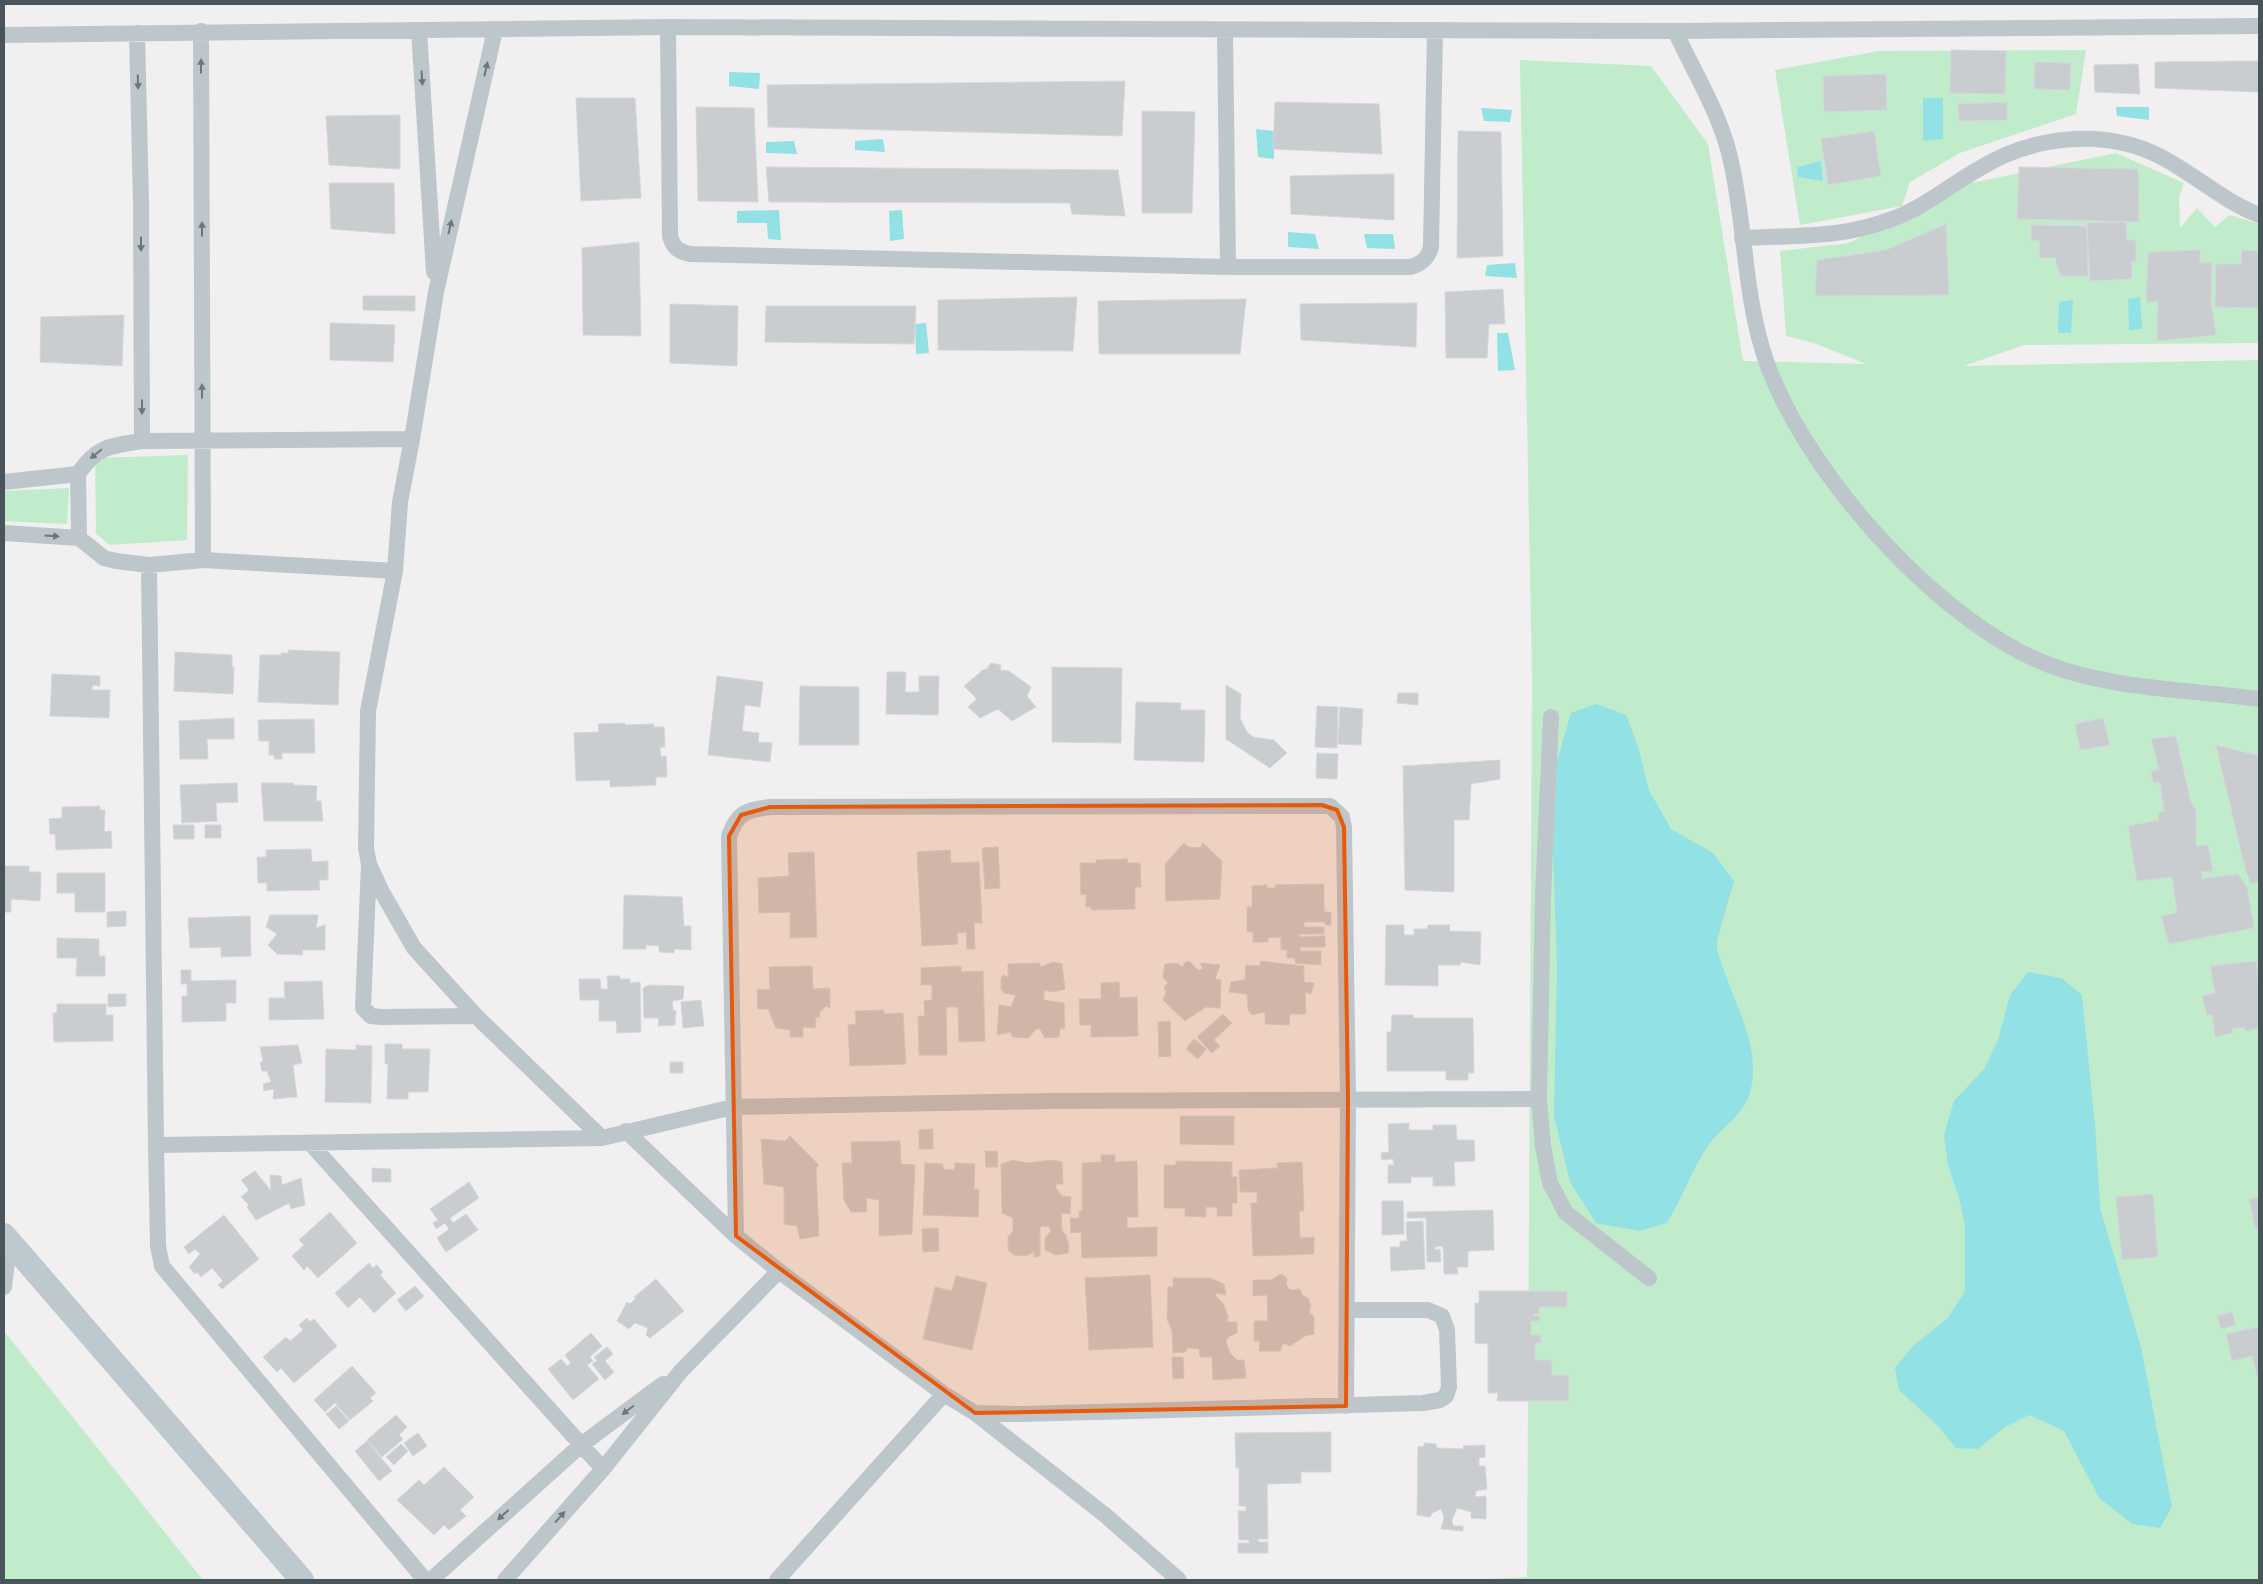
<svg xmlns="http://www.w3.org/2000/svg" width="2263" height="1584" viewBox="0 0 2263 1584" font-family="Manrope,sans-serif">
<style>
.green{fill:#c1eccb}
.water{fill:#92e1e5}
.building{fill:#cacdd0;stroke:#d4d7da}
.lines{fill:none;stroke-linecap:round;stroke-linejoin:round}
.street{stroke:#bcc6cb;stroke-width:16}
.secondary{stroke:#bdc9cf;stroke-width:24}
.oneway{fill:#6c777d}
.marked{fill:#e8590c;fill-opacity:0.2;stroke:#e8590c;stroke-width:4;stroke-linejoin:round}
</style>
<rect width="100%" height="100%" fill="#f2eff0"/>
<path class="green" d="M2086 50 2076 114 1960 153 1910 182 1902 206 1800 225 1775 70 1879 51Z
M1520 60 1651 66 1708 144 1743 361 1866 364 1814 343 1786 336 1780 251 1849 243 1966 184 2116 153 2184 183 2179 198 2180 228 2197 208 2215 227 2230 215 2259 224V343L2024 345 1964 366 2259 360V1580H1466L1527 1577 1532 678Z
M188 455 187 540 110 545 96 534 95 458Z
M69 488 67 524 4 521V491Z
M4 1331 203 1580H4Z"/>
<path class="water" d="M729 72 760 73 759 89 729 86Z
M1923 98H1943V139L1923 141Z
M2116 107H2149V120L2117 116Z
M1481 108 1512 110 1510 122 1484 121Z
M1256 129 1274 131V159L1258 157Z
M883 139 885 152 855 150V141Z
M794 141 797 154 766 153V142Z
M1821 161 1823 181 1798 177 1797 167Z
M779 210 781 240 768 239 767 223H737V211Z
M902 210 904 239 890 241 889 211Z
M1288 232 1315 234 1319 249 1288 247Z
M1364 234H1393L1395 249 1367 248Z
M1515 263 1517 278 1485 276 1487 265Z
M2140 297 2142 329 2129 330 2128 299Z
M2073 300 2071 333H2058L2059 302Z
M926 323 929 353 916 354 915 324Z
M1497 333H1508L1515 370 1498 371Z
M1596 704 1626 715 1638 746 1649 790 1671 829 1713 853 1734 881C1731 895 1716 937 1717 947 1717 955 1723 965 1725 973 1738 1012 1760 1047 1751 1089 1745 1114 1725 1125 1710 1143 1692 1168 1683 1197 1667 1223L1639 1231 1596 1223 1570 1182 1554 1116 1557 966 1553 852 1557 761 1571 713Z
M2028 972 2061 978 2082 995 2096 1136 2100 1208 2141 1347 2172 1507 2160 1528 2132 1524 2099 1498 2064 1431 2029 1415 2005 1427 1978 1449 1956 1448 1938 1426 1899 1390 1895 1368 1913 1346 1948 1318 1965 1291V1228L1960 1201 1948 1165 1944 1135 1954 1101 1984 1069 1998 1040 2010 995Z"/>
<path class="building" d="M1951 50 2006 51 2005 94 1950 93Z
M2259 61V92L2155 88V62Z
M2035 62 2071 63 2070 90 2034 89Z
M2138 64 2140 94 2095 92 2094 65Z
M1886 74 1887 110 1824 112 1823 76Z
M1125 81 1122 136 768 127 767 85Z
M576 98H635L641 198 581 201Z
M1275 102 1379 104 1382 154 1273 149Z
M2007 102V120L1959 121 1958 104Z
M696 107 754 108 758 202 698 201Z
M1142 111 1195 112 1192 213H1142Z
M400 115V169L329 165 326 116Z
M1458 131 1501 132 1503 256 1457 258Z
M1874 131 1881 176 1828 185 1821 139Z
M766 167 1118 170 1125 216 1072 214 1070 203 769 202Z
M2019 167 2138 169 2139 222 2017 219Z
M1394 174V220L1291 214 1290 176Z
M329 183H394L395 234 331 229Z
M2126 222 2127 240H2136V261H2131L2132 279 2090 281 2087 223Z
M1946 224 1949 295 1815 296 1817 260 1886 250Z
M2031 225 2087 226 2088 276H2060L2055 258H2039L2040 241 2031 240Z
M639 242 641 336 583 335 582 248Z
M2200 250V263L2212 262 2211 302 2216 335 2157 341 2158 301 2146 302 2148 252Z
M2242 250 2259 251V308L2215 307 2216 264H2241Z
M1503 289 1505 324H1489L1487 358H1446L1445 292Z
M363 296H415V311L363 310Z
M1077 297 1073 351 938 350V300Z
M1246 299 1240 354H1099L1098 301Z
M1417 303 1416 347 1301 340 1300 304Z
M670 304 738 306 737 366 670 363Z
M766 306H916L914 344 765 342Z
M124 315 122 366 40 362 41 317Z
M330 323 395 325 393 362 330 360Z
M288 650 340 652 338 705 258 702 260 655H281V653H289Z
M175 652 232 655V667H234L233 694 174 691Z
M991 663 1001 665 1000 670 1009 671 1031 687 1027 696 1036 707 1012 721 998 709 980 718 968 707 977 699 964 686 983 670 987 669Z
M1052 667 1122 668 1121 743 1052 742Z
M887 672H906L905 692H919V676H939L938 715 886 714Z
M52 674 100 676V686L93 685 92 690H110L109 718 50 716Z
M717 676 763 682 760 707 745 705 742 731 759 733 758 742 772 743 770 762 708 755Z
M1226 685 1241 694 1240 718 1247 732 1253 737 1274 740 1287 753 1270 768 1226 739Z
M800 686 859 687V745H799Z
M1398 693H1418V705L1397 703Z
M1136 702 1181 703 1180 710H1205L1204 762 1134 760Z
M1317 706 1338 707 1337 748 1315 747Z
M1340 707 1363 709 1361 745 1338 744Z
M234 718V739H207L208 759H180L179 721Z
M2103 718 2110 745 2080 750 2075 724Z
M314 719 315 753H282V759H274V755H269V741H259L258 720Z
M625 723V725L654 724V727H664L665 747H660L661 757 666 756 667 777H656V785L610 787V780L576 781 574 733 599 732 598 724Z
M2176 736 2190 799 2196 811V846L2208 845 2213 871 2202 872V879L2238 874 2247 887 2254 928 2169 944 2161 916 2177 913 2172 877 2137 881 2128 826 2159 820 2158 812 2164 811 2160 783 2153 782 2151 772 2159 769 2151 739Z
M2216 745 2259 756V882L2251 884 2245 869Z
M1317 753 1338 754 1337 779 1316 778Z
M1500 760V779L1471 784 1469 820H1454V892L1405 890 1403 766Z
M237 783 238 802 216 803 217 821 182 823 180 785Z
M261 783H293L294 785 317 786 316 801H321L323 821H264Z
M100 806V810H105L104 832 111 831 112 848 56 850 55 834H50L49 819 62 818V807Z
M173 825H194V839H174Z
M205 825H221V838H205Z
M1184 843 1188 847 1200 848 1203 843 1222 861 1220 899 1166 901 1165 864Z
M998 847 1000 888 985 889 982 848Z
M311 849 312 862 328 861V880H319L320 890 267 891V883H258L257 857H266V850Z
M950 850 951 863 979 862 982 923H974L975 949H967L966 932 957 933 958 944 922 946 917 852Z
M814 852 817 937 790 938V912L759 913 758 878 789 876 788 853Z
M1128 859 1127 863H1140L1141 887H1135V909L1091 910V907H1086V894L1081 895 1080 863H1096V860Z
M4 866H29V872H41L40 901 11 899V912H4Z
M57 873H105V912H75V893H57Z
M1324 884V912H1331V925H1325V922H1304V927H1324V934H1300V937L1325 936V947H1300L1301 951H1321V965L1295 963V958H1287V950H1281V937L1268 938V942H1253V932H1247V907H1252V886L1267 885V888H1276L1275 885Z
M624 895 682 897 684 926H691V950L674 949V953L659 952V946L646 945V949H623Z
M126 911V926L107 927V912Z
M270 915H318L316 928 325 925V950H302L303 955 277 954 268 945 277 934 266 927Z
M250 916 251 956 221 957V947L190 948 188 918Z
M1386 925H1404V935H1414V929H1427L1428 925H1450L1449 931 1481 932 1480 965 1461 962 1460 965H1438V986L1385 985Z
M57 938 99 939V956H105V976H76L77 958H57Z
M1189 961 1198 970 1203 969 1200 963 1220 965 1215 979 1221 980 1220 1008 1206 1007 1185 1021 1163 1000 1166 993 1164 987 1168 983 1163 977 1165 964 1177 963 1183 967 1184 963Z
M1260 961 1304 966V982L1314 983 1311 994 1305 992 1306 1014H1290L1289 1025 1265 1024V1012L1252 1015 1248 1010 1247 994 1229 992 1231 982 1245 980 1246 965 1260 966Z
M2256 961 2259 985V1028L2246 1031 2244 1027 2232 1029V1033L2215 1037 2212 1015H2207L2202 996 2215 993 2210 966Z
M1053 962 1062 964 1065 989 1053 992 1044 990V1000L1064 1003 1065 1028 1060 1029 1059 1037 1045 1038 1040 1029H1036L1028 1038 1013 1037 1010 1032 997 1035 999 1005 1011 1007 1016 995 1004 993 1001 989V978L1003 975 1008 977V964L1039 963 1041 967Z
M812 966 813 989 830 988V1008L826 1006 820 1012 819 1018 816 1017 815 1028 803 1027V1037H790V1030L776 1028 768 1009H758L757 990 770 989 769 967Z
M961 966V972L983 971 985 1041 959 1042 958 1007H946L947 1055H919L918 1016H925L924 1001 932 1000V985H921V968Z
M181 970H191V981L236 980V1003H226V1021L182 1022V996H187V984H181Z
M607 976H620V979H630V983L640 982 641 1032 617 1033 616 1021H599V1000H580L579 979H600L601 989H608Z
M322 981 324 1019 269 1020V998H285L284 982Z
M1119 982 1120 998 1137 997 1138 1036 1091 1037V1025H1080L1079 999H1101V983Z
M649 985 684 986 683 999 672 1001 673 1010 676 1011 675 1025 658 1026 659 1018H644L643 988Z
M108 994H126V1006L108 1007Z
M701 1000 704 1026 683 1028 681 1002Z
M57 1004H106V1015H113V1041L54 1042 53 1013H57Z
M884 1010V1014L903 1013 906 1064 850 1066 848 1025 856 1024 855 1011Z
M1223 1014 1232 1023 1214 1040 1220 1046 1212 1053 1197 1037Z
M1392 1015H1413V1018H1473L1474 1073H1468V1080H1446V1071H1387V1032H1391Z
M1170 1021 1171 1056 1159 1057 1158 1022Z
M1194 1039 1206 1049 1198 1059 1186 1049Z
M385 1044H402V1049H430L428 1092H408V1099H387L388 1064H385Z
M298 1045 302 1063 293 1065 297 1097 273 1099 274 1089 264 1091 263 1084 271 1082 267 1071H262L260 1062H263L260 1047Z
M356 1045 372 1046 371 1103 325 1102 326 1049 356 1050Z
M670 1062H683V1073H670Z
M1180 1116H1234V1145L1180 1144Z
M1409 1123V1130H1433V1125H1456L1457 1140H1474L1475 1161 1454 1162 1455 1186H1433V1177H1411V1183H1388V1165H1394L1393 1159 1382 1160 1381 1153 1389 1152 1388 1124Z
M933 1129V1149H919V1130Z
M790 1136 819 1165 816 1168 819 1236 800 1239 797 1226 784 1224V1187L764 1184 761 1139 785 1141Z
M900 1141 901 1164 915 1165 912 1234 879 1236V1200L866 1198 867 1212H851L844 1200 842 1163H852L851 1142Z
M985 1151H997L998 1167H986Z
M1101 1155H1115V1162L1137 1161 1138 1217H1127V1228L1157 1227V1256L1082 1258 1081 1232 1071 1233 1070 1218H1079V1211H1082V1163L1101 1162Z
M1013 1160 1027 1163 1053 1160 1062 1162 1063 1184H1056V1188L1062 1196 1071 1197 1070 1214 1061 1213 1062 1231 1066 1235 1069 1247 1068 1253 1056 1255 1045 1250V1238L1051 1231 1049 1226 1040 1227V1256L1034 1257V1252L1026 1256 1014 1255 1008 1250V1237L1013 1231V1218L1002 1213 1001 1164Z
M1176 1161 1232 1162V1177H1237V1203H1232V1216H1217V1207H1206V1217L1185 1216V1208H1164V1165H1176Z
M1302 1162 1304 1211H1299L1300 1238 1314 1237V1254L1253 1256 1251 1203H1257V1192H1240L1239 1170 1278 1168 1277 1163Z
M925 1163 943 1164V1169L954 1170 955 1163 975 1164 974 1189 979 1190 978 1217 923 1215Z
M372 1168 391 1169V1182H372Z
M255 1171 271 1191 270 1175 281 1176 282 1185 301 1178 305 1205 291 1209 289 1203 256 1220 247 1207 249 1205 241 1197 249 1190 241 1180Z
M469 1182 479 1198 450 1218 453 1223 466 1214 478 1230 446 1252 437 1238 449 1229 445 1223 436 1229 433 1223 438 1220 430 1209Z
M2153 1194 2158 1257 2122 1260 2116 1197Z
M2259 1197V1228H2255L2249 1199Z
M1382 1201H1403L1404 1234 1382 1235Z
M1493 1210 1494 1250 1468 1251V1267H1457L1458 1274H1444L1443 1246 1435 1247V1250L1440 1249 1441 1262H1427L1426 1218H1407V1212Z
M330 1212 357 1243 318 1278 307 1266 304 1270 292 1256 304 1245 299 1240Z
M224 1215 259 1259 222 1289 218 1285 223 1281 212 1268 201 1277 197 1272 195 1274 189 1267 200 1254 195 1249 189 1254 184 1247Z
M1423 1221 1425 1269 1391 1271 1390 1247H1400V1241H1407L1406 1222Z
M938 1228 939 1251 923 1252 922 1229Z
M369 1263 373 1268 377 1265 383 1272 380 1275 396 1293 374 1313 360 1297 348 1308 335 1293Z
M1281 1274 1287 1278 1286 1284 1290 1290 1300 1289 1303 1296 1308 1298 1311 1306 1309 1312 1314 1317V1334L1305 1336 1290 1346 1283 1343 1280 1351H1259L1260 1341H1254V1321H1268L1267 1295 1253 1296V1280H1271Z
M1150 1275 1153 1347 1089 1350 1085 1278Z
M956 1276 987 1283 972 1350 923 1339 935 1287 952 1291Z
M1173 1278H1210L1224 1284 1226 1295 1217 1293 1215 1295 1223 1303 1228 1317 1227 1322H1237V1333L1228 1337 1226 1342 1230 1353 1237 1360H1244L1246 1378 1213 1380 1212 1357H1200L1199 1349 1188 1348 1185 1352 1173 1353 1172 1331 1167 1319 1168 1287H1173Z
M656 1279 684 1311 650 1338 646 1335 648 1328 635 1323 629 1329 617 1321 627 1302 630 1304 636 1298 634 1297Z
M415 1286 424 1296 406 1311 397 1300Z
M1479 1291H1567V1307H1539V1314H1534V1316H1540V1321H1531V1335H1541V1343H1535V1360H1552V1375H1569V1401H1497L1498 1393H1488V1344L1475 1343V1303H1479Z
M2232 1312 2236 1325 2221 1329 2217 1316Z
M307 1318 310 1322 314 1319 337 1346 294 1383 281 1368 277 1372 263 1357 286 1337 290 1341 303 1330 299 1325Z
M2259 1327V1384L2252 1356 2232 1361 2226 1334Z
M591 1333 602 1346 590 1357 593 1361 587 1365 599 1379 573 1400 548 1369 561 1359 567 1366 571 1363 565 1355Z
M607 1347 613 1354 605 1361 614 1372 605 1380 592 1364 597 1361 594 1357Z
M1172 1357H1183L1184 1378 1173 1379Z
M352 1366 376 1393 370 1398 373 1401 350 1420 335 1403 325 1412 314 1400Z
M336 1406 349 1421 339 1429 326 1414Z
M396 1415 407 1427 399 1435 403 1439 382 1457 367 1440Z
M1331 1432V1472H1301V1483L1267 1484 1268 1539H1258V1542H1268V1553H1238V1543H1249V1540H1239L1238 1511H1246V1506H1239V1468H1236L1235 1433Z
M418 1433 427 1446 413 1456 404 1443Z
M367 1441 392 1471 379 1481 355 1451Z
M1424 1443 1436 1444 1437 1448 1464 1449 1463 1446 1485 1445V1457L1479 1458V1466H1485L1487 1489 1476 1491 1475 1497 1486 1496V1519L1471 1518V1512L1457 1508 1452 1520 1453 1526H1463V1531L1441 1529 1444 1517 1441 1509 1432 1513 1430 1517 1417 1515 1418 1446 1424 1447Z
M401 1444 408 1451 394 1465 386 1457Z
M444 1467 474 1497 460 1510 466 1516 449 1530 444 1525 434 1535 397 1500 419 1480 424 1485Z"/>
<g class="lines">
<path class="street" d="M668 27 670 236C673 248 679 252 691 254L1228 267H1410C1422 264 1428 258 1431 247L1435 31
M419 30 434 272
M495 30 436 292 412 439 400 502 395 571 368 711 366 848 369 864 382 892 414 948 476 1016 602 1138
M1225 31 1228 267
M1675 31C1693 70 1718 110 1729 153 1745 216 1743 284 1762 348 1795 464 1946 635 2064 670 2128 690 2194 690 2259 699
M137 33 141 203 142 441
M4 35 668 27 1675 31 2259 26
M1742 238C1796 235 1840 239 1892 219 1923 208 1949 186 1977 170 2020 143 2073 132 2123 143 2176 154 2210 196 2259 215
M78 474 79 538
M4 482 78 474C97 446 110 446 142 441L412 439
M4 533 79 538 104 558 116 561 149 565 203 560 201 31
M203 560 395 571
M149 565 156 1145 158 1246 162 1266 425 1580
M1551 717 1543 896 1539 1099 1543 1146 1550 1183 1566 1213 1649 1278
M369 864 363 1008 371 1016 381 1017 476 1016
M626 1131 736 1236 779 1271 944 1394 975 1413 1105 1515 1179 1580
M310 1143 603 1469
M156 1145 602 1138 733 1107 1050 1101 1539 1099
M736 1236 729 836C738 812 746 810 770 807L1330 806 1342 817 1344 827 1348 1098 1346 1406
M4 1287 9 1242
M975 1413 1021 1414 1423 1403 1440 1400 1446 1396 1449 1387 1447 1330 1442 1316 1428 1310H1348
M431 1580 581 1445 663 1384
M505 1580 603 1469 681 1371 779 1271
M777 1580 944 1394"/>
<path class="secondary" d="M4 1235 302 1580"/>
</g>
<defs><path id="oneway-solid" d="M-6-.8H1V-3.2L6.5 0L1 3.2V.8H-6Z" transform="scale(1.25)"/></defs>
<g class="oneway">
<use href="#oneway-solid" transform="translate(201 66) rotate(-90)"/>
<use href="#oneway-solid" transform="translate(486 69) rotate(-77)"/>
<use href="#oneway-solid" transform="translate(422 78) rotate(86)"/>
<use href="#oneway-solid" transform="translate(138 82) rotate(88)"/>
<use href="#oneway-solid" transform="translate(450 227) rotate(-77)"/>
<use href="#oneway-solid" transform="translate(202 229) rotate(-90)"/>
<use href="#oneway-solid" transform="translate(141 244) rotate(90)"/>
<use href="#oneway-solid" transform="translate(202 391) rotate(-90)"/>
<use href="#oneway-solid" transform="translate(142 407) rotate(90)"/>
<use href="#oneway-solid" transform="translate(96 454) rotate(141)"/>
<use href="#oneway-solid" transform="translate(52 536) rotate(4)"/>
<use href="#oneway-solid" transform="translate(628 1410) rotate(143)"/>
<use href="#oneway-solid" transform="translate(503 1515) rotate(138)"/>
<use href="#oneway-solid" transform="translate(560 1517) rotate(-49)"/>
</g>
<path class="marked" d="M1322 805 1337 810 1344 827 1348 1098 1346 1406 975 1413 736 1236 729 836 741 815 770 807Z"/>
<rect width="2263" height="1584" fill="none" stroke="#49555b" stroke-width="10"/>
</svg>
